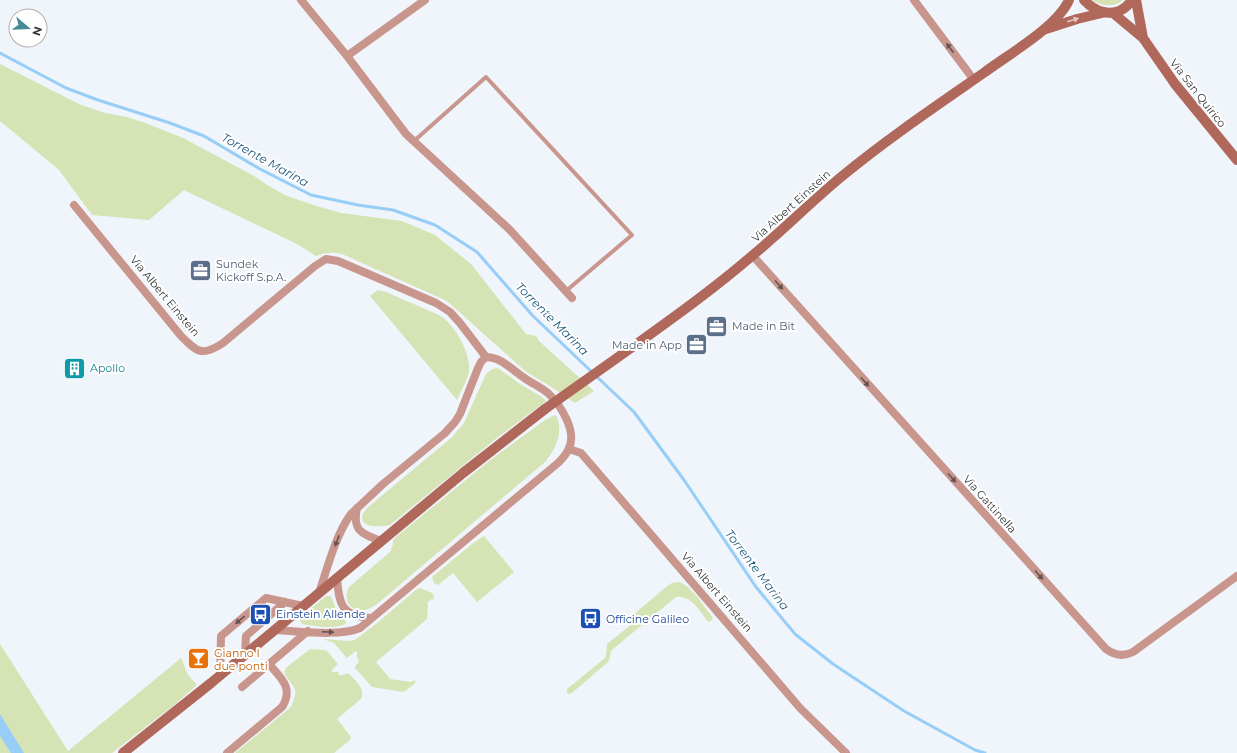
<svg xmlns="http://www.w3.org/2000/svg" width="1237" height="753" viewBox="0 0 1237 753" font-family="Montserrat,sans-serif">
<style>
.green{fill:#d6e3b4}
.water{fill:#97cef7}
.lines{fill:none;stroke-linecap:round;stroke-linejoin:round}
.stream{stroke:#97cef7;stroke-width:3}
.lane{stroke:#c9968d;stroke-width:4}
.street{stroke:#c9968d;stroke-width:8}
.secondary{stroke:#b0685b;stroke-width:10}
.secondary-bridge{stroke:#b0685b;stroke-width:10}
.oneway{fill:#e3cac6}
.oneway2{fill:#625453}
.labels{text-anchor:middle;stroke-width:4;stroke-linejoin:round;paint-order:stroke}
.street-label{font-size:11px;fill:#36383a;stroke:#fff}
.service-label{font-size:11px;fill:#4e5e75;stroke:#fff;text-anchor:start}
.culture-label{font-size:11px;fill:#0d838f;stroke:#fff;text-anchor:start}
.transit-label{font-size:11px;fill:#164399;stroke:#fff;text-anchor:start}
.food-label{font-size:11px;fill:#c56008;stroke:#fff;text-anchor:start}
.water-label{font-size:12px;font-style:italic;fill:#1a587f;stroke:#fff}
</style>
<rect width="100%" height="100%" fill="#f0f4fb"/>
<path class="green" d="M1092 0H1123C1113 8 1102 6 1092 0Z
M0 64 79 104 105 113 127 117 145 123 183 138 254 176 267 185 285 195 313 205 341 213 402 221 435 235 471 264 526 334 536 336 539 341 594 391 575 403 545 383 525 371 447 301 342 254C333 252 326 252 316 256L297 244 184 190 149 220 92 215 59 170 0 121Z
M378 290 386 292 439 315C455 324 471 354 469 371 469 377 460 393 457 400L370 296Z
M498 368 520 384 542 397 546 401 493 441 390 525C377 528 351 527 367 508L451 438 464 423 486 374 492 369Z
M555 415H556C564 432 556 449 545 462L377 604C373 607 369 609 365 610 350 613 342 599 349 587L390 552 393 544V540L396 537 489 461 545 420Z
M484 536 514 572 477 602 453 573 438 585 434 583 432 577 472 544Z
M678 582C690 584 703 605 711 615L713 618 711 621 708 622C700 611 691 595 676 597L613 649 611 651 609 661 572 693 569 694 567 693V689L605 658 606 656 607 644 632 624 633 615 666 587 672 583Z
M420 588 432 593 434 597 433 600 432 599 428 602 427 619 376 662 390 679 411 682 414 680 416 682 407 690 403 692 372 687 355 668V666L359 662 357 657V652L356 651 347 658 334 643 323 639 348 641 355 640 376 624 417 589Z
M326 596H331L336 609 345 619 346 623C339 630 312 626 302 624L300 621 302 616Z
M0 644 68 751 181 658 188 675 197 685 174 705 112 753H0Z
M310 649 325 650 327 651 338 664 331 671 333 672H338L340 676 348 673C355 680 366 689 361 699L337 719 351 737 350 740 334 753H235L291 707C301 684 291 688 284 672L287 667Z"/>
<path class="water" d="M0 714 24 753H11L0 736Z"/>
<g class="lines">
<path class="stream" d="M0 53 66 88 98 100 170 123 204 136 260 169 311 195 358 205 393 210 435 225 477 252 533 316 634 412 684 480 756 587 795 634 833 664 904 711 975 750 985 753"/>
<path class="lane" d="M414 141 486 77 632 235 566 291"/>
<path class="street" d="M301 0 347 56 406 134 509 229 572 298
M914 0 974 80
M347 56 425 0
M74 205 181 336C197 352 202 357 223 343L315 266 326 259 338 261 436 303 450 312 460 323 486 357
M753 256 1106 649C1114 655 1123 657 1133 652L1237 576
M569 449 581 453 800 708 846 753
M357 508C352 531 362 534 381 541
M337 578C339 605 342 616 371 618
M275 630C299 631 339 637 360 628L558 463C562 459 567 454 569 448 577 431 561 406 549 394 541 387 531 383 523 377 511 369 501 357 486 357L481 362 478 368 460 414 455 422 445 433 383 484 351 514C336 534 327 569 319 593
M245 655 246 636 285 602
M220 676 221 636 266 598 303 606
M242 687 308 631
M227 753 282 707C294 688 281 678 269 664"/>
<path class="secondary" d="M1084 0C1098 15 1119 19 1132 0
M1136 0 1143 38
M1113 13 1143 38 1175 84 1237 160
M1046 29 1077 19 1102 13
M638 343C677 315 716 287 753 255 783 230 811 202 841 177 887 139 936 106 985 72 1009 54 1057 27 1069 0
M123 753 211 683 463 473 545 409"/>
<path class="secondary-bridge" d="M545 409 638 343"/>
</g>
<defs><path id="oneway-solid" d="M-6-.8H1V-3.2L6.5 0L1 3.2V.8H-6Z"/></defs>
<use class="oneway" href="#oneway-solid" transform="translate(1073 20) rotate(-17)"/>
<g class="oneway2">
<use href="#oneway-solid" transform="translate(950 48) rotate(-127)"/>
<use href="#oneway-solid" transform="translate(779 285) rotate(48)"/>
<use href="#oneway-solid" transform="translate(865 382) rotate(48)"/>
<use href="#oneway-solid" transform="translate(952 478) rotate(48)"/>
<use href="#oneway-solid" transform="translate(337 541) rotate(111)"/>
<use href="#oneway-solid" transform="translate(1039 575) rotate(48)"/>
<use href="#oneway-solid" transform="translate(240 620) rotate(140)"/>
<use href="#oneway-solid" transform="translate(328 632) rotate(3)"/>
</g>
<defs>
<symbol id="office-square" viewBox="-11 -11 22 22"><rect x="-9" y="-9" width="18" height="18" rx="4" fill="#5c6f8a" stroke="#fff"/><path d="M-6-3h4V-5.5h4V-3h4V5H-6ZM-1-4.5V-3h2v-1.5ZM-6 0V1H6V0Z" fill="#fff"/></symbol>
<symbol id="building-square" viewBox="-11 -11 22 22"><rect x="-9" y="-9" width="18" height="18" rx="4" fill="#0f9aa8" stroke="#fff"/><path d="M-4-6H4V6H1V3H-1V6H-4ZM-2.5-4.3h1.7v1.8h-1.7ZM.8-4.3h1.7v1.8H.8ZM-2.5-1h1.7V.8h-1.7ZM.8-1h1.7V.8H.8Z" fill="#fff"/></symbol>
<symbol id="bus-square" viewBox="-11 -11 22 22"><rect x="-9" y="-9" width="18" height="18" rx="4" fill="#1a4fb4" stroke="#fff"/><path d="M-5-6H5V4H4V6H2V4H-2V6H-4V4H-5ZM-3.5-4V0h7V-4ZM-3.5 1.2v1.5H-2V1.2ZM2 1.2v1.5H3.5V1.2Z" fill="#fff"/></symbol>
<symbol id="bar-square" viewBox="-11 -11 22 22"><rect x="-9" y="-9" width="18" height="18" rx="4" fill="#e8710a" stroke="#fff"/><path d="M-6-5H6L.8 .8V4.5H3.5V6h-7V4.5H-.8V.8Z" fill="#fff"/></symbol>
</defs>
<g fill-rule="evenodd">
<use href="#office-square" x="188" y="258" width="25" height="25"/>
<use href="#office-square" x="704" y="314" width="25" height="25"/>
<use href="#office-square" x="684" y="332" width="25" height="25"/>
<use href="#building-square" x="62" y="356" width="25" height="25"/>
<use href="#bus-square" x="248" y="602" width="25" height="25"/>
<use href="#bus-square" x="578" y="606" width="25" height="25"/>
<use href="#bar-square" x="186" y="646" width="25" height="25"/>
</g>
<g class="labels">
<g class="street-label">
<text transform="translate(1198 93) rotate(52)" y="4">Via San Quirico</text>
<text transform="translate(791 206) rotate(-42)" y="4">Via Albert Einstein</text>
<text transform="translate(165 296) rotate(50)" y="4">Via Albert Einstein</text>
<text transform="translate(990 504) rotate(48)" y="4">Via Gattinella</text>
<text transform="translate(717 592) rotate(49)" y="4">Via Albert Einstein</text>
</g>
<g class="service-label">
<text x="216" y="268">Sundek<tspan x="216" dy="13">Kickoff S.p.A.</tspan></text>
<text x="732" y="330">Made in Bit</text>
<text x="682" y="349" text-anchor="end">Made in App</text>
</g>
<g class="culture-label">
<text x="90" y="372">Apollo</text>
</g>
<g class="transit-label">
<text x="276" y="618">Einstein Allende</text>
<text x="606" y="623">Officine Galileo</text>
</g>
<g class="food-label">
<text x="214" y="657">Gianno I<tspan x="214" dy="13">due ponti</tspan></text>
</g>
<g class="water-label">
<text transform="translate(265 160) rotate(29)" y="4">Torrente Marina</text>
<text transform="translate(552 319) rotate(45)" y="4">Torrente Marina</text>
<text transform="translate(757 570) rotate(53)" y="4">Torrente Marina</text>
</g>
</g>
<g transform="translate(28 28) rotate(109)"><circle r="19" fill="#ffffff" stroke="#afafb0"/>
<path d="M0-3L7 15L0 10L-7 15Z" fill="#448a95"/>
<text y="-6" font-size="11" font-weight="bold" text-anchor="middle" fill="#36383a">N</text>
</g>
</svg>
